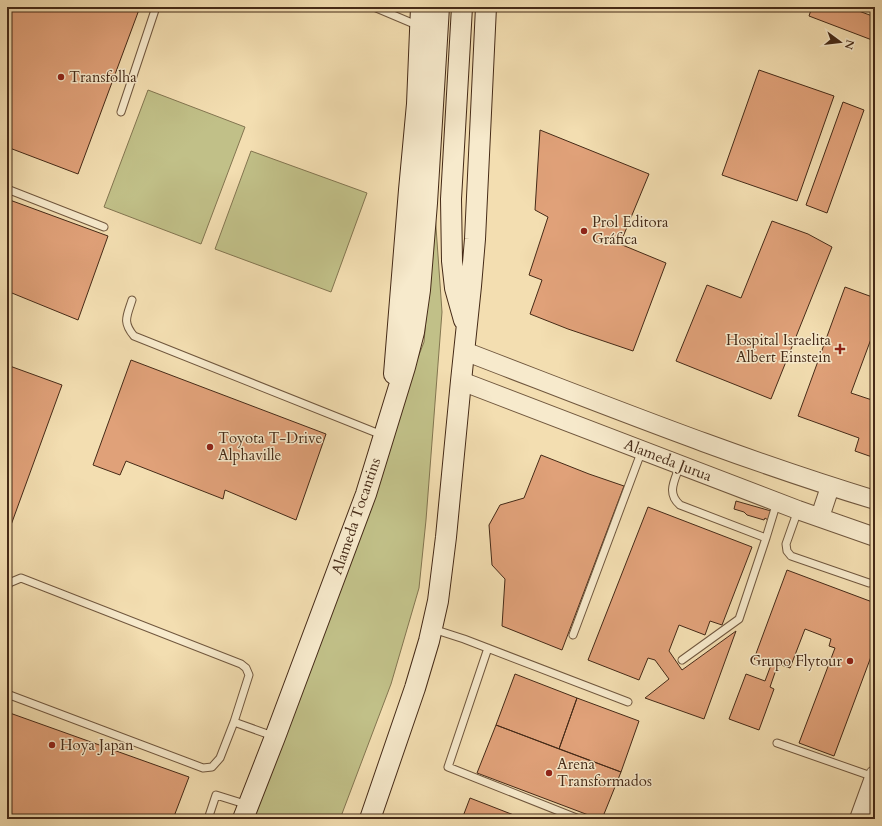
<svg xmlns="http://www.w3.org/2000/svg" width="882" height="826" viewBox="0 0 882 826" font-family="Cardo,serif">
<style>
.green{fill:#c1c088;stroke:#837550}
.building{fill:#e0a179;stroke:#452a17}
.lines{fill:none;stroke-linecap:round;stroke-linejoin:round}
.service-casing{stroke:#70573e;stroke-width:9}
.tertiary-casing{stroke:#70573e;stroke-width:20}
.secondary-casing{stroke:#452a17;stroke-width:22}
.service{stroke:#f7eacc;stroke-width:7}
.tertiary{stroke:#f7eacc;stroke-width:18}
.secondary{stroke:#f7eacc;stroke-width:20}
.poi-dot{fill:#8f2418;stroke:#f7eacc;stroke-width:1.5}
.labels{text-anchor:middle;stroke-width:3;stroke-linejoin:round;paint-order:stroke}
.poi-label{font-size:15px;fill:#452a17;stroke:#f7eacc;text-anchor:start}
.street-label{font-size:15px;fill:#452a17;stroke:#f7eacc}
</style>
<rect width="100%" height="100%" fill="#f3deb1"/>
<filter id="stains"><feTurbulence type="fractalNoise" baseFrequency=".005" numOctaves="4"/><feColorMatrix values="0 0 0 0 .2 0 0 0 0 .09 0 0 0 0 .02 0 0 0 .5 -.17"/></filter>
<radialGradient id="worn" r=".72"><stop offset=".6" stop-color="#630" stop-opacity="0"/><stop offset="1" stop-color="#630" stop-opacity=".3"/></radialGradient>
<path class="green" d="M148 90 245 127 201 244 104 207Z
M251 151 367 193 331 292 215 249Z
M435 213 442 312 426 520 419 588 391 684 340 819H251L405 391 424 342Z"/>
<path class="building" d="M7 7H140L78 174 7 147Z
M812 7H848L875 17V32L872 40 809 16Z
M759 70 834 96 797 201 722 175Z
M843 102 864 110 827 213 806 205Z
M540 130 649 174 620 244 666 263 633 351 568 329 530 314 542 280 529 275 548 217 535 210Z
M7 199 108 236 78 320 7 291Z
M772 221 808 234 832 247 771 399 676 361 707 285 741 298Z
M845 287 875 298V341L871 339 851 393 875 401V458L855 451 859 438 798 416Z
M131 360 326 434 296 520 225 490 223 499 126 461 120 475 93 465Z
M7 365 62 385 7 536Z
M541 455 589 474 624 486 562 650 502 626 505 579 492 565 489 525 500 505 524 498Z
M736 501 771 511 768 520 765 518 764 520 747 515 744 512 734 509Z
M648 507 752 547 722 625 710 621 705 635 679 625 669 651 682 670 736 631 704 719 645 698 669 679 655 660 648 658 639 680 588 660Z
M787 570 875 603V646L834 756 799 743 835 648 829 646 831 639 805 629 790 668 778 664 770 687 774 689 759 730 729 719 746 674 765 681 771 665 754 659Z
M515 674 577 698 559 749 496 725Z
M577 698 639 721 621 772 559 749Z
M7 712 189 777 173 819H12L7 817Z
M496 725 621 772 602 819H599L477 773Z
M470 798 524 819H462Z"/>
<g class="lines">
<defs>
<path id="service" d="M374 7 419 26
M121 112 156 7
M7 189 104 227
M132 300C127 316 122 322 134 336L382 435
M680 465C675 480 666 493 680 505L766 538 739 619 682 660
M798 510 786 544 787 551 791 556 869 583
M766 538 777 502
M7 588 9 583 21 578 241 664 246 668 249 675 234 722 220 758 212 767 203 768 7 694
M433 629 464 639 628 702
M573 635 642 450
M488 648 448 767 579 819
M234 722 273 736
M777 743 874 777
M208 819 216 795 248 805"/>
<path id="tertiary" d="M464 351C600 403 736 458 875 500
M461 381 798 510 875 537
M820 517 830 487
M859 819 875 775"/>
<path id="secondary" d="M462 7 451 199 452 261 455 288 464 320
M394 374 409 190 417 104 421 7
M243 819 275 737 366 494 405 367 414 332 420 290 427 203 439 7
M370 819 415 688 429 641 438 601 446 537 461 381 471 286 475 239 486 7"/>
</defs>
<use href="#service" class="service-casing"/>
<use href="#tertiary" class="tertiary-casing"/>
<use href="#secondary" class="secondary-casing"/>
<use href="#service" class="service"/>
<use href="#tertiary" class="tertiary"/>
<use href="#secondary" class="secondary"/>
</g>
<g class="poi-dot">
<circle cx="61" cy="77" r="4"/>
<circle cx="584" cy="231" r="4"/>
<path d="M838 343h4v4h4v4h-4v4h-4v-4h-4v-4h4z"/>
<circle cx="210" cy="447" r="4"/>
<circle cx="850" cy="661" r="4"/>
<circle cx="52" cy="745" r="4"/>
<circle cx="549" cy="773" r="4"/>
</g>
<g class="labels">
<g class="poi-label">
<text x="69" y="82">Transfolha</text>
<text x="592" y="227">Prol Editora<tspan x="592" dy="17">Gráfica</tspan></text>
<text x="831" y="345" text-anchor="end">Hospital Israelita<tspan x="831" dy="17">Albert Einstein</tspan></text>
<text x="218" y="443">Toyota T-Drive<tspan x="218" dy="17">Alphaville</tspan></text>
<text x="842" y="666" text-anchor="end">Grupo Flytour</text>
<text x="60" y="750">Hoya Japan</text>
<text x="557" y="769">Arena<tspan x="557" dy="17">Transformados</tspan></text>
</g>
<g class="street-label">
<text transform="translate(668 460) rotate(21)" y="5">Alameda Jurua</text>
<text transform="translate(356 516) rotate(-71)" y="5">Alameda Tocantins</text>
</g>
</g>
<rect width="882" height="826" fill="none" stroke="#f3deb1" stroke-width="24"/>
<rect x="8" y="8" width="866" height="810" fill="none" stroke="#452a17" stroke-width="2"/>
<rect x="12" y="12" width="858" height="802" fill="none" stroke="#452a17"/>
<g transform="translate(840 42) rotate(105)" stroke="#f7eacc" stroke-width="3" paint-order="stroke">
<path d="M0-3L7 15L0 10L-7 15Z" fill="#452a17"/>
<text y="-6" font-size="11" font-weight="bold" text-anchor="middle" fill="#452a17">N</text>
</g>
<rect width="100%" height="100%" filter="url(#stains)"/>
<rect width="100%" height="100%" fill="url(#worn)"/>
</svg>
